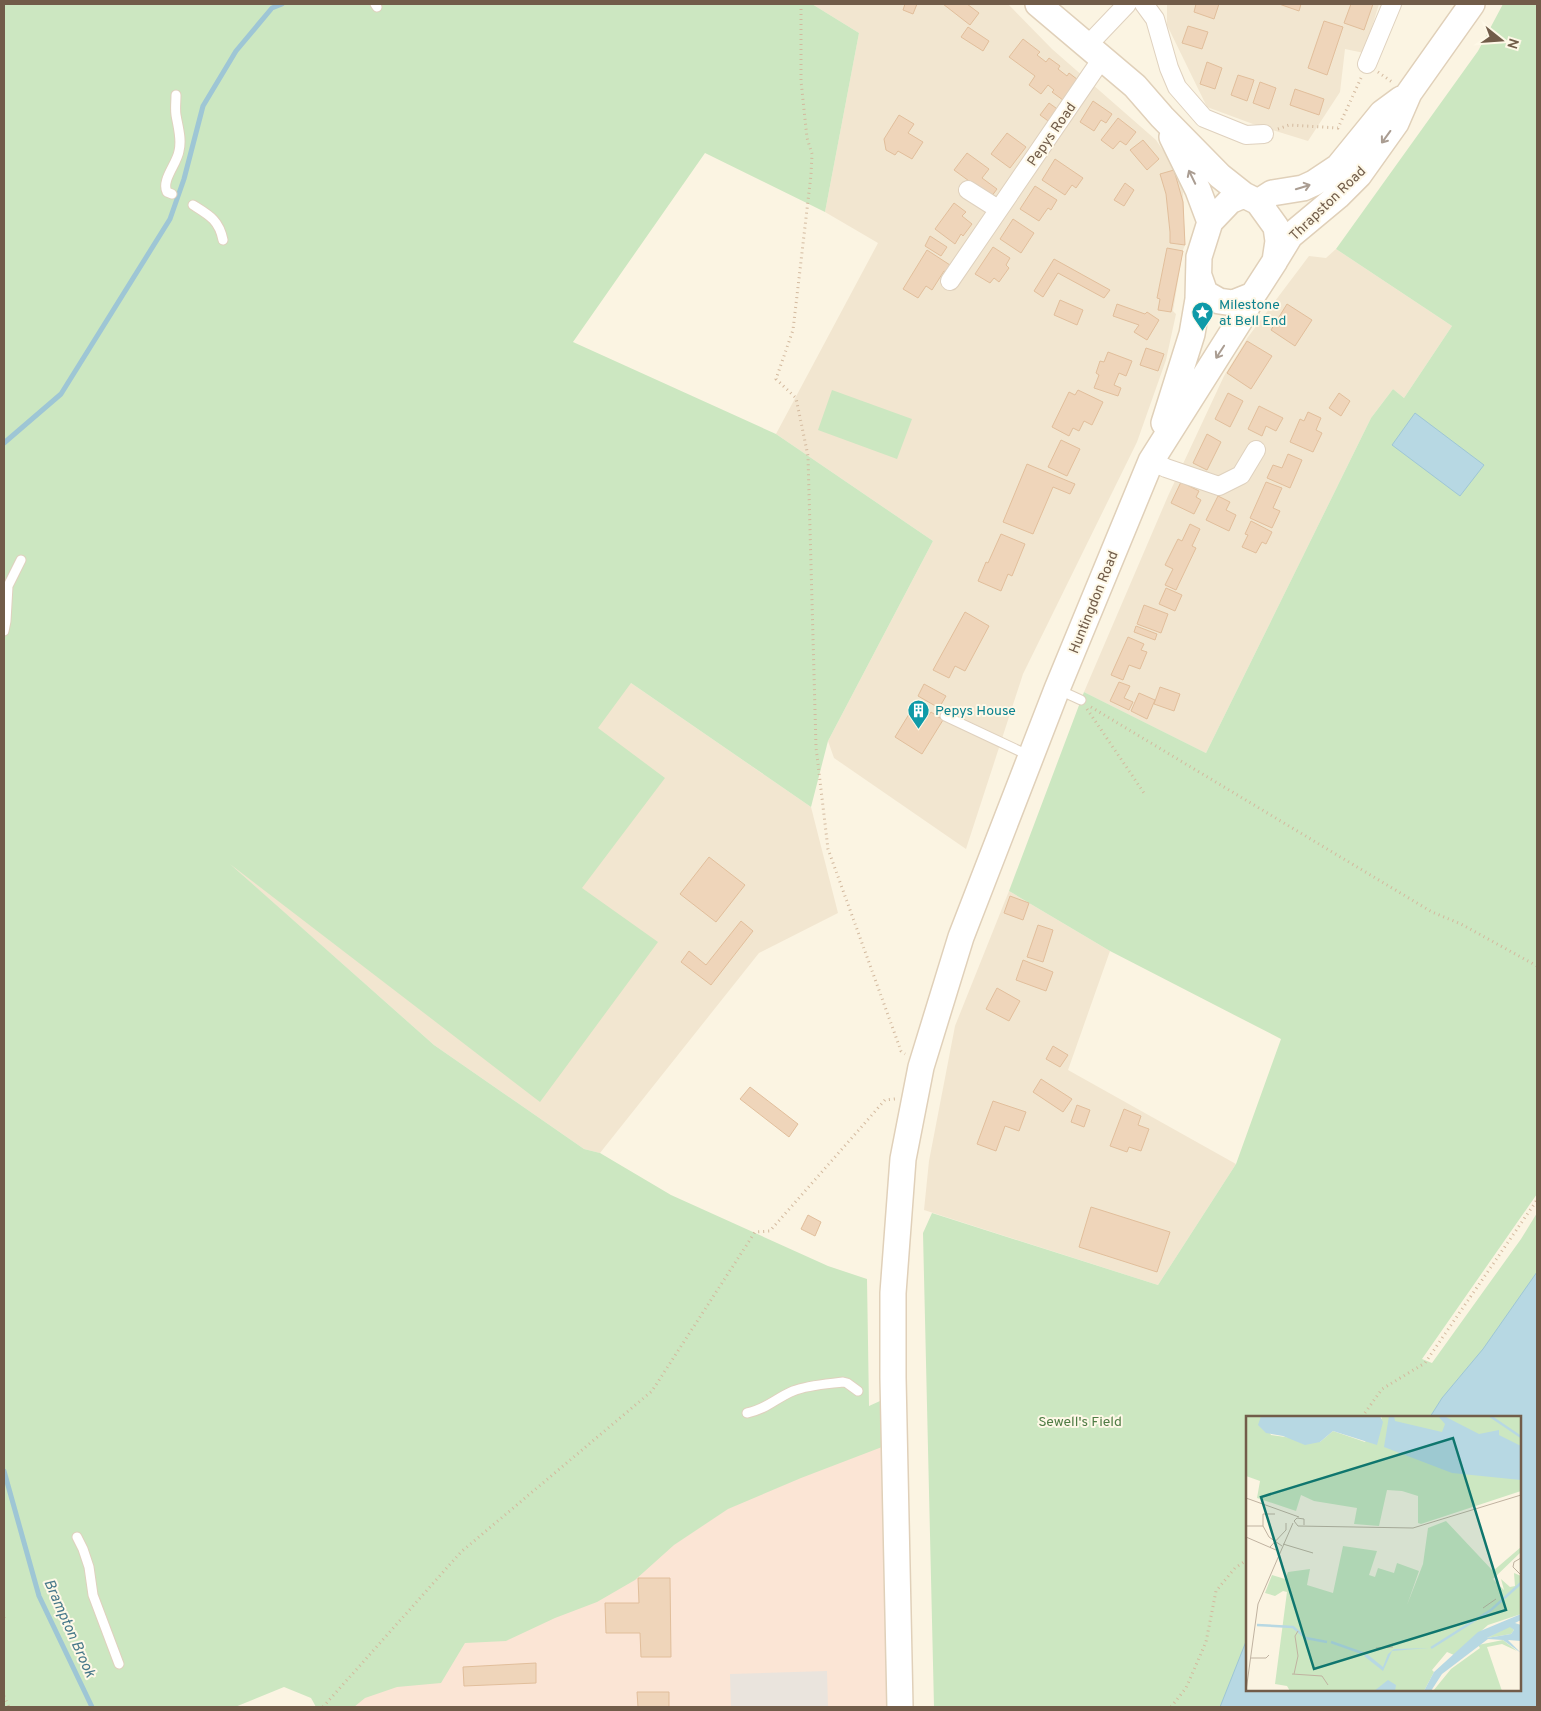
<svg xmlns="http://www.w3.org/2000/svg" width="1541" height="1711" viewBox="0 0 1541 1711" font-family="Overpass,sans-serif">
<style>
.residential{fill:#f2e6d0}
.commercial{fill:#fbe5d5}
.industrial{fill:#eae4dd}
.green{fill:#cce7c1;fill-rule:evenodd}
.water{fill:#b7d8e3;stroke:#9ec6d5}
.lines{fill:none;stroke-linecap:round;stroke-linejoin:round}
.stream{stroke:#9ec6d5;stroke-width:5}
.building{fill:#efd5ba;stroke:#e1be9b}
.service-casing{stroke:#dfd1be;stroke-width:11}
.minor-casing{stroke:#dfd1be;stroke-width:20}
.secondary-casing{stroke:#e0d0b9;stroke-width:28}
.path{stroke:#d3b99e;stroke-width:3;stroke-dasharray:1 4;stroke-linecap:butt}
.service{stroke:#fff;stroke-width:9}
.minor{stroke:#fff;stroke-width:18}
.secondary{stroke:#fff;stroke-width:25}
.oneway{stroke:#aa9d92}
.labels{text-anchor:middle;stroke-width:4;stroke-linejoin:round;paint-order:stroke}
.street-label{font-size:14px;fill:#715c49;stroke:#fef8e7}
.culture-label{font-size:14px;fill:#0d838f;stroke:#fef8e7;text-anchor:start}
.park-label{font-size:14px;fill:#4f7c45;stroke:#fef8e7}
.water-label{font-size:15px;font-style:italic;fill:#47788a;stroke:#fef8e7}
.inset-river{fill:none;stroke:#b7d8e3;stroke-width:2.5}
.inset-road{fill:none;stroke:#c0b2a0;stroke-width:1}
.view{fill:#0f766e;fill-opacity:0.15;stroke:#0f766e;stroke-width:2.5}
.inset-edge{fill:none;stroke:#715c49;stroke-width:2.5}
</style>
<rect width="100%" height="100%" fill="#fbf4e2"/>
<path class="residential" d="M812 4H1008L1052 49 1156 140 1174 167 1183 192 1185 245 1183 250 1173 311 1176 314 1166 360 1137 442 1023 674 966 849 834 758 828 741 933 541 776 434 878 243 825 212 859 33Z
M1167 4H1379L1364 53 1345 49 1340 92 1308 141 1253 124 1207 107 1167 25Z
M1336 249 1452 326 1404 398 1393 389 1371 418 1206 753 1084 692 1168 496 1224 376 1248 337 1309 256 1326 258Z
M432 546 811 807 838 913 759 953 600 1153 584 1149 434 1045 222 857Z
M1009 891 1110 951 1068 1070 1236 1164 1158 1285 924 1210 929 1161 955 1026Z"/>
<path class="commercial" d="M894 1409 899 1707H331L528 1583Z"/>
<path class="industrial" d="M827 1671 828 1707H731L730 1674Z"/>
<path class="green" d="M4 4H812L859 33 825 212 705 153 573 342 776 434 933 541 828 741 811 807 631 683 598 728 665 778 582 888 658 942 540 1102 230 864 434 1045 584 1149 600 1153 671 1195 828 1266 867 1279 869 1406 880 1401 882 1447 801 1478 728 1509 674 1545 635 1580 597 1602 555 1618 506 1641 465 1643 441 1683 397 1687 365 1698 354 1707H316L311 1698 284 1687 235 1707H4Z
M1503 4H1537V1194L1422 1359 1432 1363 1521 1239 1537 1213V1707H934L923 1233 932 1213 1158 1285 1236 1164 1281 1039 1110 951 1009 891 1084 692 1206 753 1371 418 1393 389 1404 398 1452 326 1336 249 1478 51ZM1247 1417H1520V1690H1247Z
M832 390 912 419 897 459 818 430Z"/>
<path class="water" d="M1415 413 1484 465 1460 496 1392 445Z
M1537 1272V1707H1220L1247 1639V1690H1520V1417H1430L1442 1398 1483 1349Z"/>
<g class="lines">
<path class="stream" d="M4 443 61 394 170 219 184 179 203 106 236 51 272 8 282 4
M4 1471 39 1596 92 1707"/>
</g>
<path class="building" d="M905 4H917L913 14 903 10Z
M943 4H967L979 13 970 25Z
M1196 4H1219L1214 19 1194 12Z
M1279 4H1301L1299 11Z
M1351 4H1373L1364 30 1344 23Z
M1324 21 1343 27 1327 75 1308 68Z
M1188 26 1208 32 1202 49 1182 43Z
M968 27 989 41 983 51 961 37Z
M1023 39 1040 52 1037 55 1046 62 1049 58 1060 66 1058 69 1067 76 1069 73 1082 83 1067 103 1052 92 1054 90 1048 85 1041 94 1029 85 1035 76 1009 57Z
M1207 62 1222 68 1215 89 1200 84Z
M1238 75 1254 80 1247 101 1231 95Z
M1260 82 1276 88 1269 109 1253 103Z
M1295 89 1324 99 1319 115 1290 105Z
M1093 101 1112 114 1106 123 1101 120 1094 131 1080 122Z
M1049 103 1060 111 1051 123 1040 115Z
M899 115 914 124 908 133 923 142 912 159 898 151 895 155 886 150 884 139Z
M1118 118 1136 132 1126 145 1120 141 1113 149 1101 140Z
M1007 133 1026 147 1010 168 991 154Z
M1143 140 1159 159 1147 170 1130 150Z
M967 153 989 169 982 178 997 189 991 197 954 170Z
M1055 159 1083 178 1076 188 1072 185 1065 195 1042 180Z
M1174 170 1183 202 1185 245 1170 243V232L1166 194 1160 174Z
M1125 183 1134 190 1124 206 1114 200Z
M1035 186 1057 200 1051 210 1048 208 1039 221 1020 209Z
M954 203 966 212 962 216 972 224 963 236 961 234 955 244 935 229Z
M1013 219 1034 233 1021 253 1000 239Z
M930 236 947 247 941 256 925 246Z
M993 247 1010 258 1006 265 1009 268 999 282 994 278 990 283 975 274Z
M1167 248 1183 251 1171 312 1158 310 1160 299 1157 298Z
M927 250 950 265 946 272 944 271 932 290 926 286 918 298 903 289Z
M1054 259 1110 290 1104 298 1058 273 1043 297 1034 291Z
M1060 300 1083 310 1077 325 1054 315Z
M1117 304 1145 314 1147 312 1159 320 1147 340 1134 332 1139 325 1113 316Z
M1287 304 1312 320 1295 346 1271 330Z
M1247 341 1272 356 1251 389 1227 373Z
M1146 348 1164 354 1158 371 1140 365Z
M1108 352 1132 361 1126 376 1119 373 1114 385 1121 388 1118 396 1094 388 1099 375 1096 373 1100 361 1104 362Z
M1078 390 1103 402 1092 425 1084 421 1079 431 1073 428 1069 436 1052 427 1069 392 1075 395Z
M1228 393 1243 401 1230 427 1215 419Z
M1339 393 1350 401 1341 416 1329 408Z
M1259 406 1283 418 1276 431 1266 426 1262 436 1248 429Z
M1308 412 1321 418 1316 430 1322 433 1313 452 1290 442 1300 419 1304 421Z
M1207 434 1221 442 1207 470 1193 463Z
M1061 440 1080 449 1067 476 1048 467Z
M1288 454 1302 460 1290 488 1267 478 1273 465 1282 468Z
M1027 464 1075 484 1070 494 1053 487 1033 534 1003 522Z
M1181 482 1199 491 1196 497 1201 500 1194 514 1171 503Z
M1266 482 1282 488 1273 508 1280 511 1272 528 1250 518Z
M1218 496 1230 502 1226 510 1236 515 1229 531 1206 520Z
M1251 521 1272 532 1266 544 1262 542 1256 553 1242 547 1248 535 1245 534Z
M1190 524 1200 529 1192 546 1196 548 1176 590 1165 585 1173 569 1165 565 1178 539 1182 541Z
M1001 534 1025 544 1012 576 1008 574 1001 591 978 581 986 562 988 563Z
M1166 588 1182 595 1175 611 1159 604Z
M1144 605 1168 614 1161 633 1137 624Z
M965 612 989 626 965 671 955 666 949 678 933 670Z
M1136 626 1157 634 1155 640 1134 632Z
M1128 637 1144 644 1141 650 1147 652 1140 669 1129 665 1123 680 1111 675Z
M1119 682 1130 686 1124 698 1133 702 1129 710 1110 701Z
M924 684 946 696 939 708 918 696Z
M1160 687 1180 694 1174 711 1154 704Z
M1139 693 1155 700 1147 719 1131 711Z
M914 706 929 715 931 712 943 720 922 754 895 737Z
M709 857 745 885 716 922 680 894Z
M1010 896 1029 903 1023 920 1004 913Z
M741 921 753 931 711 985 681 962 689 951 706 965Z
M1038 925 1053 930 1043 962 1027 957Z
M1023 960 1053 972 1046 991 1016 980Z
M997 988 1020 1001 1009 1021 986 1009Z
M1053 1046 1068 1055 1060 1067 1046 1059Z
M1041 1079 1072 1099 1063 1112 1033 1092Z
M750 1087 798 1124 789 1137 740 1099Z
M993 1101 1026 1112 1019 1131 1005 1126 996 1151 977 1144Z
M1077 1105 1090 1110 1084 1127 1071 1122Z
M1124 1109 1141 1116 1138 1125 1149 1129 1141 1151 1129 1147 1127 1152 1110 1146Z
M1091 1207 1170 1232 1157 1272 1079 1247Z
M808 1215 821 1222 815 1236 801 1229Z
M638 1578H670L671 1657H641L640 1633H606L605 1603H639Z
M536 1663V1683L464 1686 463 1667Z
M637 1692H669V1707H638Z"/>
<g class="lines">
<defs>
<path id="service" d="M375 4 377 7
M172 194 167 192C161 180 177 164 179 151 182 139 178 127 176 115 175 109 176 102 176 95
M193 205C209 215 219 220 223 240
M4 631 6 621 8 586 21 560
M1057 689 1081 700
M945 716 1028 755
M747 1413C767 1409 776 1398 793 1391 808 1385 827 1384 843 1382L847 1383 858 1391
M77 1537 83 1549 89 1567 93 1595 119 1664"/>
<path id="minor" d="M1144 4 1155 19 1169 68 1177 87 1204 118 1246 135 1264 134
M1087 46 1127 4
M1367 64 1392 4
M968 190 998 209
M950 281 1103 57
M1151 461 1166 468 1219 486 1241 475 1256 450"/>
<path id="secondary" d="M1038 4 1135 86 1162 117 1220 176 1244 195
M1172 137 1198 190 1210 222
M1258 202 1272 193 1303 188 1314 183 1338 167 1382 113 1401 99
M1276 259 1290 236 1338 196 1359 175 1396 123 1409 93 1472 4
M1164 423 1192 334 1198 299 1199 257 1210 222 1230 201 1244 195 1258 202 1276 227 1278 241 1275 261 1253 295 1233 303 1219 301 1205 293 1199 276
M900 1707 893 1378V1293L903 1159 921 1067 961 937 1057 689 1151 461 1242 317 1253 295"/>
</defs>
<use href="#service" class="service-casing"/>
<use href="#minor" class="minor-casing"/>
<use href="#secondary" class="secondary-casing"/>
<path class="path" d="M801 4V81L807 138 812 154 811 175 793 330 776 379 796 398 808 456 816 747 828 849 901 1051 905 1054
M1378 72 1392 82
M1278 129 1289 125 1338 128 1361 78
M1091 707 1432 912 1461 924 1537 966
M1087 709 1144 793
M1362 1417 1382 1389 1425 1363 1537 1200
M4 1617V1621
M4 1696 9 1707
M323 1707 461 1552 652 1391 755 1232 770 1231 885 1100 895 1099
M1171 1707 1186 1688 1206 1642 1216 1591 1235 1568 1247 1560"/>
<use href="#service" class="service"/>
<use href="#minor" class="minor"/>
<use href="#secondary" class="secondary"/>
</g>
<defs><path id="oneway-shaft" d="M-6 0H5M1.5-3L5.5 0L1.5 3" fill="none" stroke-width="1.6" stroke-linecap="round" stroke-linejoin="round" transform="scale(1.25)"/></defs>
<g class="oneway">
<use href="#oneway-shaft" transform="translate(1386 137) rotate(126)"/>
<use href="#oneway-shaft" transform="translate(1192 177) rotate(-116)"/>
<use href="#oneway-shaft" transform="translate(1303 187) rotate(-17)"/>
<use href="#oneway-shaft" transform="translate(1220 352) rotate(123)"/>
</g>
<defs>
<symbol id="sight-pin" viewBox="-11 -11 22 30"><path d="M0 17L-7.5 6A9.5 9.5 0 1 1 7.5 6Z" fill="#0f9aa8" stroke="#fef8e7"/><path d="M0-6L1.8-2.2L6-1.7L2.9 1.2L3.7 5.4L0 3.3L-3.7 5.4L-2.9 1.2L-6-1.7L-1.8-2.2Z" fill="#fff"/></symbol>
<symbol id="building-pin" viewBox="-11 -11 22 30"><path d="M0 17L-7.5 6A9.5 9.5 0 1 1 7.5 6Z" fill="#0f9aa8" stroke="#fef8e7"/><path d="M-4-6H4V6H1V3H-1V6H-4ZM-2.5-4.3h1.7v1.8h-1.7ZM.8-4.3h1.7v1.8H.8ZM-2.5-1h1.7V.8h-1.7ZM.8-1h1.7V.8H.8Z" fill="#fff"/></symbol>
</defs>
<g fill-rule="evenodd">
<use href="#sight-pin" x="1190" y="300" width="25" height="34"/>
<use href="#building-pin" x="906" y="698" width="25" height="34"/>
</g>
<g class="labels">
<g class="street-label">
<text transform="translate(1051 134) rotate(-55)" y="5">Pepys Road</text>
<text transform="translate(1327 203) rotate(-44)" y="5">Thrapston Road</text>
<text transform="translate(1093 602) rotate(-68)" y="5">Huntingdon Road</text>
</g>
<g class="culture-label">
<text x="1219" y="309">Milestone<tspan x="1219" dy="16">at Bell End</tspan></text>
<text x="935" y="715">Pepys House</text>
</g>
<g class="park-label">
<text x="1080" y="1426">Sewell's Field</text>
</g>
<g class="water-label">
<text transform="translate(70 1628) rotate(66)" y="5">Brampton Brook</text>
</g>
</g>
<g transform="translate(1246 1416)">
<rect width="275" height="275" fill="#fbf4e2"/>
<path d="M0 0H15L25 19 74 26 87 15 119 26 136 2 134 0H275V75L175 108 172 107V80L156 75 141 74 133 110 108 108 111 92 68 85 55 79 50 95 11 82 14 65 0 60ZM200 105 247 155 275 131V136L247 163 258 174 255 163 264 171 269 170 268 157 275 160V198L242 209 208 239 201 236 186 254 188 256 178 275H44L41 270 29 268 41 176 37 175 29 180 19 177 26 159 39 163 42 156 64 153 61 169 87 177 97 130 131 135 123 159 129 161 132 152 148 157 151 147 173 155 161 189 177 148 182 112ZM264 210 268 214 265 218 241 222ZM257 224 271 235 256 228 241 231 256 275H187L205 253 234 232 232 229Z" fill="#cce7c1"/>
<path d="M15 0H134L137 6 131 29 87 15 74 26 59 29 37 20 20 17 12 9ZM143 0H148L149 5 196 16 199 8 192 0H198L233 18 253 14V19L275 30V64L206 57 138 31ZM275 198V204L269 207 275 209V225L262 224 275 237 257 224 242 223 196 258 185 275H178L188 256 232 216ZM264 211 268 214 265 218 241 222ZM183 232 146 235 137 255 118 240 121 238 137 251 142 238 148 233ZM142 264 150 269 149 275H128Z" fill="#b7d8e3" fill-rule="evenodd"/>
<path class="inset-river" d="M244 0 275 21M11 209 47 211 60 222 81 226M85 226 119 238M185 232 245 194 275 167"/>
<path class="inset-road" d="M0 82 53 101M29 98H17V110L23 121 36 130M58 109V103L51 102 48 105 52 110 167 112 275 79M0 110H17M0 121 30 134M37 128 67 137M24 131 40 114V107M275 142 268 146 267 151 275 159M237 192 250 183M130 232 147 231M5 242H20L23 239M46 258 76 260 82 269M48 258 52 240 49 220 52 215M0 275 12 188 47 107"/>
<path class="view" d="M207 22 260 194 68 253 15 81Z"/>
<rect width="275" height="275" class="inset-edge"/>
</g>
<rect width="1541" height="1711" fill="none" stroke="#715c49" stroke-width="10"/>
<g transform="translate(1501 40) rotate(107)" stroke="#fef8e7" stroke-width="4" paint-order="stroke">
<path d="M0-4L9 19L0 12L-9 19Z" fill="#715c49"/>
<text y="-8" font-size="14" font-weight="bold" text-anchor="middle" fill="#715c49">N</text>
</g>
</svg>
